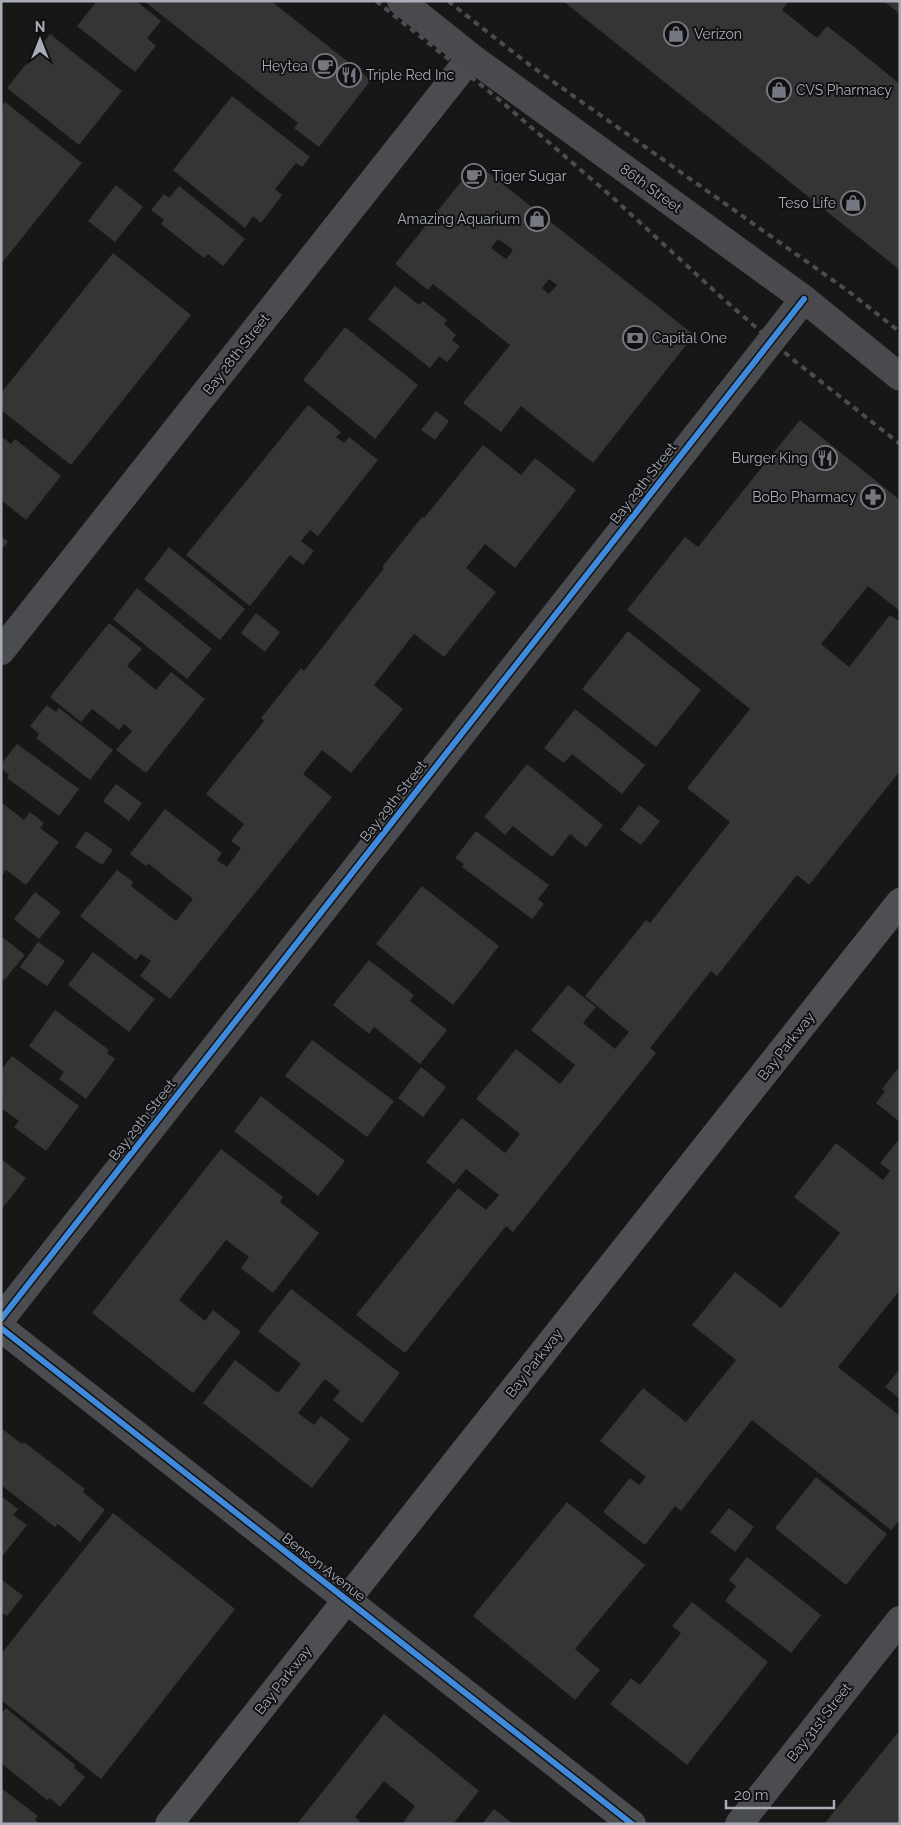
<svg xmlns="http://www.w3.org/2000/svg" width="901" height="1825" viewBox="0 0 901 1825" font-family="Raleway,sans-serif">
<style>
.building{fill:#353536;fill-rule:evenodd}
.lines{fill:none;stroke-linecap:round;stroke-linejoin:round}
.minor{stroke:#4b4c50;stroke-width:28}
.tertiary{stroke:#4b4c50;stroke-width:28}
.secondary{stroke:#4a4a4e;stroke-width:28}
.primary{stroke:#4d4f52;stroke-width:28}
.rail{stroke:#4b4c4f;stroke-width:4;stroke-dasharray:6 5;stroke-linecap:butt}
.cycleway-casing{stroke:#111113;stroke-width:9}
.cycleway{stroke:#408adc;stroke-width:6}
.labels{text-anchor:middle;stroke-width:4;stroke-linejoin:round;paint-order:stroke}
.poi-label{font-size:14px;fill:#a8adb8;stroke:#111113;text-anchor:start}
.street-label{font-size:14px;fill:#a8adb8;stroke:#111113}
</style>
<rect width="100%" height="100%" fill="#171717"/>
<path class="building" d="M97 1H136L161 21 147 38 156 46 135 72 77 26Z
M144 1H271L371 80 319 147 294 128 298 123Z
M563 1H789L782 10 817 38 827 26 853 46 900 84V270Z
M884 1H900V14Z
M50 34 122 91 79 145 7 88Z
M232 96 310 157 302 167 296 163 275 189 282 195 261 223 253 216 245 228 173 170Z
M5 102 82 163 1 264V107Z
M476 163 694 335 593 463 521 406 501 432 463 403 510 345 433 284 428 290 395 264ZM498 239 513 250 506 259 491 248ZM549 279 557 285 549 294 542 288Z
M116 185 143 207 115 242 88 221Z
M179 186 245 239 223 266 208 254 204 258 161 224 164 220 151 210 164 194 169 198Z
M113 253 191 315 71 465 1 410V393Z
M395 286 419 305 423 301 447 320 444 324 456 335 452 340 460 346 447 362 439 356 430 368 368 319Z
M345 327 418 385 375 439 303 380Z
M308 405 341 432 336 437 344 443 349 437 378 460 318 536 310 530 301 541 314 551 303 565 290 555 250 606 186 555Z
M436 411 449 421 435 440 421 430Z
M800 420 900 500V611L868 586 821 644 849 667 890 615 900 622V771L809 885 797 875 717 976 711 971 650 1048 656 1053 513 1232 506 1226 405 1353 356 1315 458 1188 486 1210 499 1195 466 1169 454 1184 426 1162 462 1118 505 1153 520 1134 476 1099 516 1049 560 1084 575 1065 531 1030 568 985 596 1007 583 1023 615 1049 629 1032 585 996 646 920 650 923 730 822 687 788 750 709 627 610 685 537 698 547Z
M1 436 11 444 15 439 61 476 26 520 1 500Z
M483 445 521 475 535 458 576 490 515 568 485 544 466 568 496 592 444 657 414 634 374 685 403 709 351 773 322 750 303 774 332 797 170 999 140 976 151 961 141 954 136 960 80 916 117 870 133 882 131 886 176 921 193 899 148 863 146 866 130 854 165 809 222 853 217 860 227 867 241 848 231 841 244 824 206 794 264 721 261 718 301 668 304 671 384 568 382 567 422 517 424 518Z
M1 536 8 542 1 550Z
M169 547 245 609 220 640 144 579Z
M137 588 212 649 187 679 113 619Z
M256 613 280 632 265 652 241 633Z
M109 623 142 649 127 666 156 690 171 672 205 699 146 773 116 750 132 731 124 724 119 730 92 709 81 722 50 697Z
M628 631 701 690 656 747 582 689Z
M47 705 56 712 59 708 113 750 90 780 36 738 39 734 30 726Z
M575 709 645 765 622 794 572 754 564 763 544 748Z
M17 744 79 789 59 816 7 778 9 775 1 768V764Z
M527 764 603 825 586 847 570 834 552 857 513 826 505 835 484 817Z
M116 784 142 803 129 821 103 801Z
M1 802 24 820 30 812 44 823 40 828 59 842 26 885 6 870 1 877Z
M639 805 660 821 641 845 620 830Z
M86 831 113 850 102 865 75 847Z
M476 831 549 885 538 899 544 904 532 919 462 867 464 864 455 858Z
M422 886 499 946 453 1005 376 944Z
M35 892 61 912 39 939 14 919Z
M1 936 25 955 4 980 1 978Z
M38 942 65 961 47 986 20 967Z
M93 952 155 999 129 1032 68 985Z
M369 960 414 995 410 1001 447 1030 420 1064 374 1027 369 1034 333 1005Z
M55 1010 109 1050 107 1053 115 1059 86 1099 59 1079 64 1072 29 1046Z
M312 1040 394 1101 367 1137 285 1076Z
M12 1056 79 1106 46 1151 14 1127 19 1121 1 1108 3 1096 1 1095V1070Z
M900 1066V1122L876 1103 885 1091 882 1089Z
M421 1067 446 1087 423 1117 398 1098Z
M261 1096 345 1161 318 1196 234 1131Z
M900 1138V1290L838 1367 900 1416V1520L891 1530 752 1420 681 1511 675 1506 645 1545 603 1512 630 1478 639 1485 646 1477 600 1441 643 1388 686 1422 736 1360 692 1325 735 1272 781 1308 840 1233 794 1197 836 1143 883 1180 890 1171 880 1163Z
M221 1149 283 1197 280 1202 319 1233 273 1293 241 1268 249 1257 226 1240 179 1300 205 1321 213 1310 241 1332 193 1393 92 1313Z
M1 1159 26 1178 1 1210Z
M291 1289 400 1373 362 1423 333 1400 340 1391 325 1379 298 1413 314 1425 321 1416 350 1439 312 1488 203 1403 235 1360 278 1393 301 1364 258 1331Z
M900 1369V1399L885 1387Z
M1 1428 22 1444 24 1442 85 1489 83 1492 105 1510 80 1542 58 1524 55 1527 1 1485Z
M816 1477 887 1534 846 1585 775 1528Z
M1 1496 18 1509 13 1515 27 1525 1 1558Z
M567 1502 645 1565 575 1649 600 1670 575 1700 473 1616Z
M729 1508 754 1527 735 1552 710 1532Z
M113 1513 235 1609 101 1779 1 1700V1654Z
M747 1557 821 1615 791 1653 725 1601 736 1586 729 1580Z
M1 1579 23 1596 7 1616 2 1613 1 1614Z
M692 1602 768 1662 687 1765 610 1704 631 1678 640 1685 681 1633 672 1626Z
M6 1708 75 1765 74 1768 85 1777 60 1807 50 1798 47 1800 1 1763V1714Z
M384 1714 479 1791 453 1824H402L415 1806 384 1781 355 1817 363 1824H297Z
M900 1730V1824H824Z
M1 1788 38 1816 35 1820 40 1824H1Z
M494 1809 513 1824H482Z"/>
<g class="lines">
<path class="minor" d="M1 651 471 57
M1 1319 804 299
M739 1824 900 1620"/>
<path class="tertiary" d="M1 1328 632 1824"/>
<path class="secondary" d="M401 1 471 57 804 299 900 377"/>
<path class="primary" d="M169 1824 900 902"/>
<path class="rail" d="M376 1 496 97 611 196 720 296 791 358 900 444
M412 1 900 389
M448 1 527 63 848 291 900 332"/>
<defs>
<path id="cycleway" d="M1 1319 804 299
M1 1328 632 1824"/>
</defs>
<use href="#cycleway" class="cycleway-casing"/>
<use href="#cycleway" class="cycleway"/>
</g>
<defs>
<symbol id="shop-ring" viewBox="-11 -11 22 22"><circle r="9.5" fill="#111113" stroke="#757880" stroke-width="1.5"/><path d="M-5-2.5h2.3a2.7 3.5 0 0 1 5.4 0H5L5.5 6h-11ZM-1.5-2.5h3a1.5 2.3 0 0 0-3 0Z" fill="#757880"/></symbol>
<symbol id="cafe-ring" viewBox="-11 -11 22 22"><circle r="9.5" fill="#111113" stroke="#757880" stroke-width="1.5"/><path d="M-5.5-4.5H6V0H3Q3 3.5 0 3.5H-2.5Q-5.5 3.5-5.5 0ZM3-3.2v2h1.7v-2ZM-6 4.5H4V6H-6Z" fill="#757880"/></symbol>
<symbol id="restaurant-ring" viewBox="-11 -11 22 22"><circle r="9.5" fill="#111113" stroke="#757880" stroke-width="1.5"/><path d="M-5-6h1v4h1v-4h1v4h1v-4h1v5L-1.5 .5V6h-2V.5L-5-1ZM5-6V6H3V1.5H1.5Q1.5-4 5-6Z" fill="#757880"/></symbol>
<symbol id="bank-ring" viewBox="-11 -11 22 22"><circle r="9.5" fill="#111113" stroke="#757880" stroke-width="1.5"/><path d="M-6-4H6V4H-6ZM0-2.3a2.3 2.3 0 1 0 0 4.6a2.3 2.3 0 1 0 0-4.6Z" fill="#757880"/></symbol>
<symbol id="pharmacy-ring" viewBox="-11 -11 22 22"><circle r="9.5" fill="#111113" stroke="#757880" stroke-width="1.5"/><path d="M-2-6h4v4h4v4h-4v4h-4v-4h-4v-4h4Z" fill="#757880"/></symbol>
</defs>
<g fill-rule="evenodd">
<use href="#shop-ring" x="662" y="20" width="28" height="28"/>
<use href="#cafe-ring" x="311" y="52" width="28" height="28"/>
<use href="#restaurant-ring" x="335" y="61" width="28" height="28"/>
<use href="#shop-ring" x="765" y="76" width="28" height="28"/>
<use href="#cafe-ring" x="460" y="162" width="28" height="28"/>
<use href="#shop-ring" x="839" y="189" width="28" height="28"/>
<use href="#shop-ring" x="523" y="205" width="28" height="28"/>
<use href="#bank-ring" x="621" y="324" width="28" height="28"/>
<use href="#restaurant-ring" x="811" y="444" width="28" height="28"/>
<use href="#pharmacy-ring" x="859" y="483" width="28" height="28"/>
</g>
<g class="labels">
<g class="poi-label">
<text x="694" y="39">Verizon</text>
<text x="308" y="71" text-anchor="end">Heytea</text>
<text x="366" y="80">Triple Red Inc</text>
<text x="796" y="95">CVS Pharmacy</text>
<text x="492" y="181">Tiger Sugar</text>
<text x="836" y="208" text-anchor="end">Teso Life</text>
<text x="520" y="224" text-anchor="end">Amazing Aquarium</text>
<text x="652" y="343">Capital One</text>
<text x="808" y="463" text-anchor="end">Burger King</text>
<text x="856" y="502" text-anchor="end">BoBo Pharmacy</text>
</g>
<g class="street-label">
<text transform="translate(651 188) rotate(36)" y="5">86th Street</text>
<text transform="translate(236 354) rotate(-52)" y="5">Bay 28th Street</text>
<text transform="translate(643 483) rotate(-52)" y="5">Bay 29th Street</text>
<text transform="translate(393 801) rotate(-52)" y="5">Bay 29th Street</text>
<text transform="translate(786 1046) rotate(-52)" y="5">Bay Parkway</text>
<text transform="translate(142 1120) rotate(-52)" y="5">Bay 29th Street</text>
<text transform="translate(534 1363) rotate(-52)" y="5">Bay Parkway</text>
<text transform="translate(324 1567) rotate(38)" y="5">Benson Avenue</text>
<text transform="translate(283 1680) rotate(-52)" y="5">Bay Parkway</text>
<text transform="translate(819 1722) rotate(-52)" y="5">Bay 31st Street</text>
</g>
</g>
<rect width="901" height="1825" fill="none" stroke="#a8adb8" stroke-width="5"/>
<g transform="translate(40 40)" stroke="#111113" stroke-width="4" paint-order="stroke">
<path d="M0-4L9 19L0 12L-9 19Z" fill="#a8adb8"/>
<text y="-8" font-size="14" font-weight="bold" text-anchor="middle" fill="#a8adb8">N</text>
</g>
<path d="M726 1800v8h108v-8" fill="none" stroke="#a8adb8" stroke-width="2.5"/>
<text x="734" y="1800" font-size="15" fill="#a8adb8" stroke="#111113" stroke-width="4" paint-order="stroke">20 m</text>
</svg>
